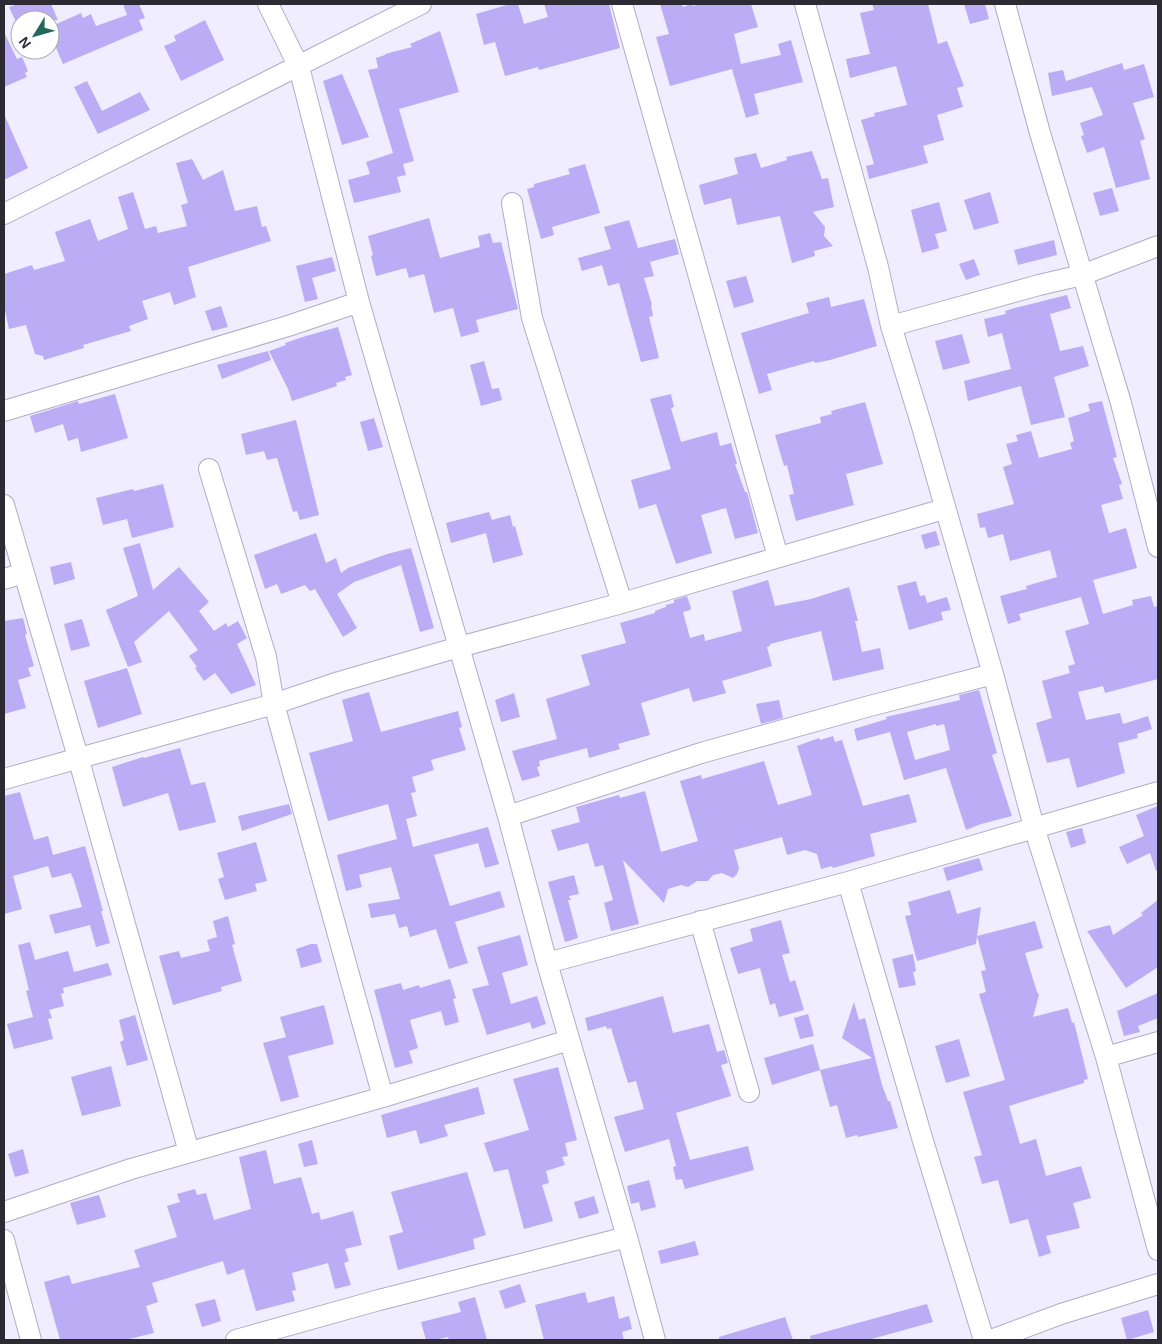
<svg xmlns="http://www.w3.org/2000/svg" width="1162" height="1344" viewBox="0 0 1162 1344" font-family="Helvetica,sans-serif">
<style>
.building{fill:#baadf5;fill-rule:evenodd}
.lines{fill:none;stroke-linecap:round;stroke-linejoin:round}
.minor-casing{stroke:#b0adc2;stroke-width:22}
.minor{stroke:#fff;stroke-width:20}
</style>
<rect width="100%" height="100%" fill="#efedff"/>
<path class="building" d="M18 4H51L58 20H15L9 7Z
M123 4H139L145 18 139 20 143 30 63 64 50 34V27L81 13 83 18 91 14 96 26 127 15Z
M510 4H518L524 24 548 17 544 4H609L620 48 539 70 538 67 505 76 495 42 484 45 476 14Z
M660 4H682L683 7 692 4 693 6 701 4H751L758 27 734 34 741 64 781 55 778 44 791 40 803 82 754 94 759 114 746 118 732 69 670 86 656 37 669 34Z
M872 4H928L938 44 947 41 964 86 957 88 963 107 937 115 944 140 923 146 928 163 869 179 866 166 874 164 861 120 875 116 874 113 907 105 896 66 850 78 846 59 870 54 860 13 874 10Z
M964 4H985L989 19 970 24Z
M205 20 224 60 181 81 164 46 176 41 174 36Z
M440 31 459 92 399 109 414 161 403 164 406 175 397 177 401 192 354 203 348 180 370 174 366 162 393 153 368 70 378 68 376 58 385 55V54L412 47 410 44Z
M4 32 17 59 22 57 28 71 25 73 27 77 4 87Z
M1122 63 1124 70 1144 64 1154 97 1133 103 1145 139 1140 141 1150 179 1116 188 1104 147 1087 153 1081 136 1084 135 1080 123 1103 115 1092 87 1052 96 1048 73 1063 70 1066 81Z
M342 74 369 137 342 145 323 81Z
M87 81 102 111 140 92 150 110 98 134 74 87Z
M4 114 28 168 4 180Z
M812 151 822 179 828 178 834 207 813 212 825 227 824 236 833 246 814 251 815 256 792 263 780 216 737 225 731 198 704 205 699 185 738 174 734 158 756 153 761 168 787 160 786 157Z
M192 159 203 180 223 170 235 211 257 206 262 227 266 226 271 241 188 267 196 297 174 305 170 292 142 301 148 319 129 326 131 331 83 345 84 348 44 360 43 356 35 354 26 325 9 329 4 306V274L32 265 34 270 65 261 55 232 90 219 98 241 128 229 118 197 133 192 145 229 156 226 158 233 187 226 181 205 188 203 176 163Z
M585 164 600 213 552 227 554 235 541 239 527 189 534 187V184L570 174 568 169Z
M1112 188 1119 211 1100 216 1093 193Z
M990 192 999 223 974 230 964 200Z
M939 202 947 231 935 234 939 248 922 253 911 210Z
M429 218 440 258 480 247 478 236 490 233 493 243 501 242 518 309 476 320 479 332 461 337 453 308 434 313 424 274 409 278 406 268 376 276 371 256 373 255 368 236Z
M629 220 638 248 675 239 679 254 650 262 654 276 644 278 652 305H651L653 316 649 317 659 358 641 362 619 283 608 286 602 265 582 271 578 258 611 249 604 227Z
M1054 240 1057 255 1018 265 1014 250Z
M332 257 336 271 312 278 318 299 305 302 296 266Z
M974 259 980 275 966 280 959 264Z
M746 276 754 302 734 308 726 281Z
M1067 295 1071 308 1050 314 1060 351 1083 346 1089 366 1054 377 1065 417 1031 425 1021 386 968 401 964 381 1011 369 1002 333 988 337 984 319 1006 314 1005 311 1015 308Z
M829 297 831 307 864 299 877 346 830 360 815 363 814 361 767 374 772 390 759 394 741 333 809 313 806 303Z
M221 306 228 327 212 331 205 311Z
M338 327 352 375 345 377 346 380 336 383 337 386 292 401 288 389 269 351 286 345 285 343 306 336Z
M962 334 970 363 943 370 935 341Z
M268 351 271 360 222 379 217 365Z
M484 361 492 389 499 388 502 400 481 406 470 365Z
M115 394 128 438 81 452 78 438 68 441 63 424 35 433 30 416 78 401 79 404Z
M671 394 674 407 671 408 681 442 717 432 720 446 731 443 737 464H735L745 492H747L758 533 735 539 726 508 701 515 712 553 676 564 656 504 639 509 631 480 671 469 650 399Z
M1102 401 1117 457 1113 458 1122 484 1119 485 1123 499 1101 505 1109 533 1126 528 1137 568 1093 580 1103 614 1133 605 1132 600 1151 596 1154 607 1158 606V679L1105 693 1103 686 1078 692 1086 720 1120 713 1123 724 1148 716 1152 729 1137 734 1138 738 1118 743 1125 773 1077 788 1069 758 1047 763 1036 723 1052 718 1042 681 1070 673 1068 666 1075 664 1065 631 1089 624 1081 597 1019 614 1021 620 1008 624 1000 596 1027 589 1026 586 1057 577 1050 550 1010 561 1003 534 988 538 985 527 980 528 977 514 1014 504 1003 467 1012 464 1006 444 1018 441 1016 435 1031 431 1039 458 1072 449 1070 443 1074 441 1068 418 1090 411 1088 404Z
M865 402 883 464 846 474 854 505 796 521 789 495 794 494 787 465 784 466 775 435 821 423 820 417 832 414 831 411Z
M374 418 383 447 368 451 360 422Z
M296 420 319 515 300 520 297 511 293 512 277 458 267 460 264 451 246 455 241 434Z
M163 484 174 527 132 538 127 519 103 525 96 498 133 489 134 491Z
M489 512 492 520 510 515 513 527 515 526 523 555 493 563 486 533 451 543 446 523Z
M936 531 940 545 925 549 921 535Z
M316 533 326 563 336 558 341 573 348 568 387 554 411 548 434 628 420 632 401 565 354 582 337 594 357 628 343 637 315 589 310 591 305 585 281 594 277 584 265 589 254 555Z
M140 543 153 590 179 567 209 602 199 611 214 631 226 623 228 627 238 621 247 638 237 644 256 685 231 694 215 673 204 681 195 668 197 667 189 656 198 650 169 611 134 642 142 662 128 667 106 610 138 596 123 548Z
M71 562 75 579 54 585 50 567Z
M768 580 775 606 811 599 849 587 858 621H855L862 652 880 648 884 669 833 681 821 631 770 644V646L767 647 772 666 722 681 726 693 693 702 689 688 641 703 650 735 618 744 620 749 589 758 587 748 539 761 540 766 537 767 540 776 522 781 512 751 557 739 546 699 590 685 581 655 626 643 620 623 655 613V611L666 607V605L674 603V600L687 596 691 608 690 610 683 612 690 638 704 634 705 641 742 631 732 591Z
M916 581 920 596 925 595 927 603 947 597 951 610 941 612 943 620 909 630 897 586Z
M23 618 27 634 25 635 34 666 28 668 31 676 18 680 26 708 4 714V621Z
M82 619 90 646 71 651 64 624Z
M127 668 142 714 98 728 84 681Z
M979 690 997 753 992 755 1012 816 981 824 966 830 946 768 904 780 890 732 857 741 854 729 887 719 886 717 960 700 959 695ZM936 724V726L944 724 950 750 915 760 907 732Z
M369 692 381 732 458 711 462 727 459 728 466 750 431 760 434 770 412 777 416 792 411 793 417 816 406 819 413 847 488 827 499 864 485 868 478 843 434 855 450 906 500 891 505 907 455 922 468 963 449 969 436 929 410 937 407 926 399 928 395 914 371 918 368 904 400 899 391 867 359 875 362 887 346 891 337 855 397 839 388 804 328 821 309 753 353 741 342 700Z
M514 693 520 717 501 722 495 700Z
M779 700 783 718 761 724 756 704Z
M833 736 835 742 842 740 863 806 909 794 917 822 870 834 875 856 833 868 832 866 821 869 817 854 805 850 787 855 782 837 734 850 739 868 737 874 733 878 722 873 713 875 708 881H697L688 887 681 885 668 889 664 903 623 860 639 924 611 931 604 903 613 900 603 865 595 867 588 843 558 851 551 830 580 822 576 807 619 795 620 798 645 791 661 852 698 841 680 781 701 775 702 779 764 761 778 805 812 795 797 746 819 738 820 740Z
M180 748 191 785 205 782 216 822 179 831 168 793 123 807 112 767 143 757 144 758Z
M20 792 34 840 48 836 53 855 85 846 103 911H101L110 943 96 947 90 925 55 934 49 915 82 907 73 877H72L71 873 52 878 48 866 13 876 22 909 4 914V796Z
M289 804 292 814 242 831 238 816Z
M1158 806V870L1156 871 1150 853 1127 864 1119 847 1144 836 1136 815Z
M1082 828 1086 843 1071 848 1066 832Z
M256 842 267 881 255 884 257 891 225 900 218 879 224 877 217 853Z
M979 858 983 870 947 881 943 868Z
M574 875 579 894 569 896 571 900H568L578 938 565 942 548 882Z
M950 890 957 914 981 907 977 936 1035 921 1043 948 1025 953 1037 992 1039 995 1033 1017 1068 1008 1072 1023 1074 1022 1088 1079 1084 1080V1083L1009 1106 1020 1144 1036 1139 1046 1176 1081 1166 1091 1198 1073 1203 1080 1228 1046 1236 1051 1253 1039 1257 1028 1219 1010 1224 998 1180 982 1184 974 1157 982 1155 963 1092 1005 1080 979 994 986 992 981 971 986 970 977 936 976 944 917 961 905 916 911 915 908 902Z
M1158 900V967L1126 988 1087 931 1110 925 1113 935 1143 915 1141 913Z
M228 916 235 944 232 945 242 981 221 987 222 991 173 1005 159 956 179 951 181 958 210 951 207 940 217 937 213 921Z
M781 920 790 953 782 955 790 982 795 980 804 1010 779 1017 775 1003 770 1005 760 968 738 974 730 948 753 941 750 929Z
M520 935 528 965 502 973 511 1004 537 996 546 1024 532 1029 530 1022 487 1035 472 989 489 985 477 947Z
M30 942 35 960 68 951 74 972 108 963 112 975 63 988 64 993 61 994 64 1006 49 1010 52 1018 48 1019 53 1039 14 1049 7 1024 33 1017 26 991 29 990 18 945Z
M311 944H317L322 962 301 968 296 949Z
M913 954 916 971 913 972 916 985 899 988 892 959Z
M450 979 456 998 453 999 459 1022 445 1026 441 1011 410 1020 418 1048 409 1051 413 1063 395 1068 374 990 401 983 403 990 419 985 420 988Z
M1158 993V1018L1138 1026 1140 1032 1124 1036 1117 1011Z
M663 996 673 1033 709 1024 717 1052 724 1050 728 1063 721 1065 731 1096 676 1113 690 1160 748 1146 754 1170 685 1189 682 1179 676 1180 673 1167 676 1166 669 1139 625 1152 614 1117 644 1109 636 1081 628 1083 611 1028 607 1029 606 1026 588 1031 585 1018Z
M854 1002 859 1020 865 1018 882 1085 888 1101H890L898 1128 858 1137 857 1135 846 1138 837 1105 830 1107 820 1070 772 1085 764 1058 813 1044 820 1070 872 1058 842 1038Z
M324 1005 334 1044 288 1056 299 1097 281 1102 263 1043 286 1037 280 1017Z
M808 1014 814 1036 800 1039 794 1018Z
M135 1015 148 1060 127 1066 120 1042 124 1040 119 1020Z
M959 1039 970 1076 946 1083 935 1046Z
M111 1066 121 1106 82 1116 71 1077Z
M558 1067 577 1140 565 1143 568 1156 562 1157 565 1165 546 1171 549 1183 542 1185 553 1221 524 1229 508 1169 494 1172 484 1143 529 1130 513 1079Z
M478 1087 485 1114 444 1125 448 1136 420 1144 416 1130 387 1138 381 1115Z
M312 1140 318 1164 304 1167 298 1144Z
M23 1149 29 1173 15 1177 8 1154Z
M266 1150 274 1184 301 1177 312 1214 319 1212 321 1220 353 1211 362 1245 345 1249 349 1261 344 1263 351 1285 335 1289 328 1263 292 1273 296 1290 292 1291 295 1301 256 1311 244 1269 227 1275 223 1261 152 1283 158 1302 146 1306 154 1333 125 1340H60L44 1282 69 1275 72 1284 140 1267 134 1250 177 1237 167 1206 180 1202 177 1194 195 1189 197 1195 206 1193 214 1220 251 1209 239 1157Z
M467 1172 486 1235 473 1239 475 1249 398 1270 389 1236 403 1232 391 1192Z
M649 1180 656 1207 641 1211 639 1202 631 1204 627 1186Z
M99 1195 106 1217 77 1225 70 1203Z
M594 1196 599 1213 579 1219 574 1202Z
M695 1241 699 1255 661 1264 658 1251Z
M520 1284 526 1302 505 1309 499 1291Z
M585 1292 588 1303 614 1296 619 1319 629 1316 632 1329 622 1332 624 1340H544L535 1305Z
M475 1297 487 1340H449L448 1337 435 1340H426L421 1322 461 1312 458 1302Z
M215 1299 221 1321 202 1327 195 1304Z
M927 1304 933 1322 868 1340H811L810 1336Z
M1148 1310 1154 1332 1127 1340 1121 1318Z
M785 1317 793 1340H719V1337Z"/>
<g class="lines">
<defs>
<path id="minor" d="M268 4 299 67 359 302 508 816 547 963 627 1237 655 1340
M622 4 778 557
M805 4 878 267 891 326 921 423 993 674 1034 827 1106 1057 1158 1250
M1005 4 1040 133 1121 403 1158 547
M512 203 532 318 622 603
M4 214 421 4
M891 326 1039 285 1082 275 1158 246
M4 411 288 326 359 302
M209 469 266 657 274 704 383 1097
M4 505 78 757 189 1152
M4 579 24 573
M4 779 274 704 339 682 459 647 622 603 944 509
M508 816 701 753 866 707 993 674
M848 882 923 1141 984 1340
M700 921 749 1092
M547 963 848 882 1158 792
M1106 1057 1158 1042
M4 1212 131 1169 383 1097 569 1040
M4 1240 31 1340
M236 1340 379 1300 627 1237
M991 1340 1061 1314 1158 1284"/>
</defs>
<use href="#minor" class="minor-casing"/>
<use href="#minor" class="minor"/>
</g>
<rect width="1162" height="1344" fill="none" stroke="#2c2b33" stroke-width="10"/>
<g transform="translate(35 35) rotate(233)"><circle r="24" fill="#ffffff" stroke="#abaaad"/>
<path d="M0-4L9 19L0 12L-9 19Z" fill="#24695b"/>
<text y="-8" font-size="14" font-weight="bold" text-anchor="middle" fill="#2c2b33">N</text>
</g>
</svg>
